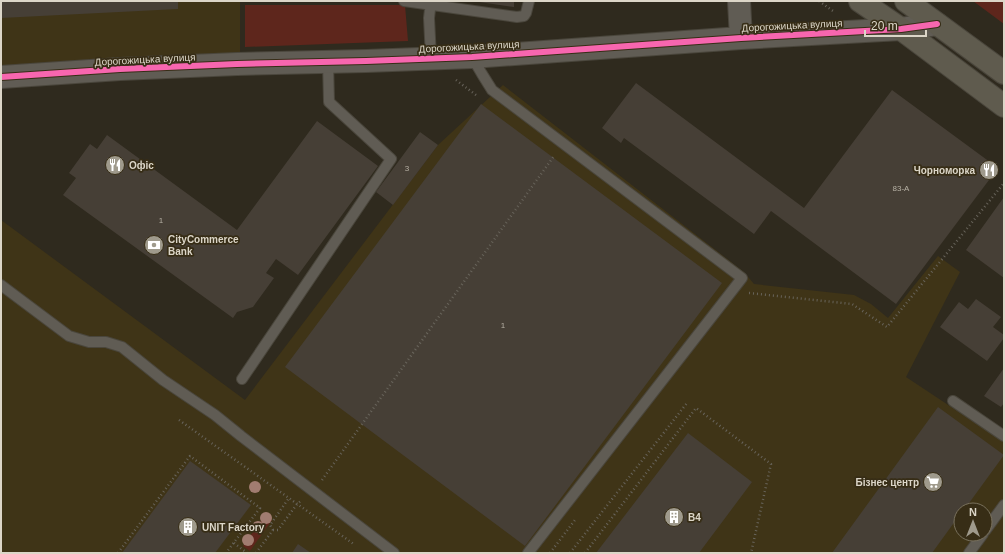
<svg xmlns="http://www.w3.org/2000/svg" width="1005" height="554" viewBox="0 0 1005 554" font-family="Arial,sans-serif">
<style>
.built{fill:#3f3417;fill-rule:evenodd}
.green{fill:#5e261c}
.building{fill:#463f36}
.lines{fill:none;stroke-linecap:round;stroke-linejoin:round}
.service-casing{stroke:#4a463c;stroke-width:12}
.tertiary-casing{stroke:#4a463c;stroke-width:24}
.secondary-casing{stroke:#4a463c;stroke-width:24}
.path{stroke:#68645b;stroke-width:2.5;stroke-dasharray:1 3;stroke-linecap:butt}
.service{stroke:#605c54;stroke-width:10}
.tertiary{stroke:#605c54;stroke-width:22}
.secondary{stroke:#5f5b4e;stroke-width:22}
.cycleway-casing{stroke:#372d16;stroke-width:8}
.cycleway{stroke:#f766af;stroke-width:6}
.tree{fill:#a17c70}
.labels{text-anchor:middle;stroke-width:3.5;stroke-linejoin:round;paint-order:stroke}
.number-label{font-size:8px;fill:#b6b0a4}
.street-label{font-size:10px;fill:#dcd6c8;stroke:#372d16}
.poi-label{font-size:10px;font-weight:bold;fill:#dcd6c8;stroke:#372d16;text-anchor:start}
</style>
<rect width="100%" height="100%" fill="#2f2a1e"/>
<path class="built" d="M1 1H240V60L1 69Z
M503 85 744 272 754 284 854 295 871 304 888 318 938 256 960 272 906 377 1004 442V553H1V220L245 400 438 145ZM961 510H985V534H961Z"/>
<path class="green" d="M973 1H1004V24Z
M245 5H405L408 41 245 47Z
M265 515 272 520 250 551 243 546Z"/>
<path class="building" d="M1 1H178V9L1 18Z
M479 1H514V7L479 2Z
M636 83 804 208 892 90 998 168 896 304 771 211 754 234 624 138 621 143 602 128Z
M481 104 722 283 525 546 285 367Z
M317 121 378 166 298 275 276 259 266 273 274 278 253 307 237 312 233 318 63 195 76 178 69 173 90 144 97 149 107 135 237 230Z
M420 132 438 145 393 205 376 192Z
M1004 197V278L966 250Z
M976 299 1001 317 993 327 1004 335V338L987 361 940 327 959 302 968 309Z
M1004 368V403L1001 407 984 396Z
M938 407 1004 455 964 510H961V513L932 553H832Z
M688 433 752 482 699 553H596Z
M190 461 251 505 215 553H122Z
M298 544 311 553H292Z"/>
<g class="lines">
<defs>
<path id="service" d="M404 1 517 17 524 16 526 13 529 1
M472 57 482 74 492 90 742 278 528 553
M431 58 429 18 431 1
M1 285 69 336 89 342H106L122 347 163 380 215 415 241 436 394 553
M242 379 391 159 329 102 328 62
M953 401 1004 436
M985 531 1004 505
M969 553 983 534"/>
<path id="tertiary" d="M739 1 741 38
M1 77 120 69 237 64 366 61 472 57 741 38 901 29 937 24"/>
<path id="secondary" d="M860 1 901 29 1004 106
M906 1 1004 73"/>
</defs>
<use href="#service" class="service-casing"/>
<use href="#tertiary" class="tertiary-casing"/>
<use href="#secondary" class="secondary-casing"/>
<path class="path" d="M819 1 833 11
M456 80 476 95
M749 293 852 304 887 327 1004 183
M179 420 355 545
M322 480 554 156
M273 530H278L297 504 302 500
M273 530 270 525 289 498
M234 543 247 553
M118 553 190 456 260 508 226 553
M256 553 273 530
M550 553 575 520
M570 553 687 403
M585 553 696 408 771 464 751 553"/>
<use href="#service" class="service"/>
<use href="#tertiary" class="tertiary"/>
<use href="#secondary" class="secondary"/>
<defs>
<path id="cycleway" d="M1 77 120 69 237 64 366 61 472 57 741 38 901 29 937 24"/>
</defs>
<use href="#cycleway" class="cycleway-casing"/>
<use href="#cycleway" class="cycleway"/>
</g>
<g class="tree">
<circle cx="255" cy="487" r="6"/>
<circle cx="266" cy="518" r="6"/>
<circle cx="258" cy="527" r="6"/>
<circle cx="248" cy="540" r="6"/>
</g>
<defs>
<symbol id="restaurant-disc" viewBox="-11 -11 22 22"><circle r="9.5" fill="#9f9a8c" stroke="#372d16"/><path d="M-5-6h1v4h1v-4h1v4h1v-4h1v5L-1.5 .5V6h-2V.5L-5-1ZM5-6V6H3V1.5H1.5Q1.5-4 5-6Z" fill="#fff"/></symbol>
<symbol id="bank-disc" viewBox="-11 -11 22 22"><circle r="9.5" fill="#9f9a8c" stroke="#372d16"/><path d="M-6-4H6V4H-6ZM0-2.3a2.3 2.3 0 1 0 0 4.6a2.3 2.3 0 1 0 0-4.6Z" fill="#fff"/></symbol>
<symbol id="supermarket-disc" viewBox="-11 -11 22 22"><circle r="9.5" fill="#9f9a8c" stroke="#372d16"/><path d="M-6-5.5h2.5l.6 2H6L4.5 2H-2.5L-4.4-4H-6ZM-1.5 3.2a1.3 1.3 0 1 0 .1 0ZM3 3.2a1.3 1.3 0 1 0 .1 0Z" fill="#fff"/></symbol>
<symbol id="building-disc" viewBox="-11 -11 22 22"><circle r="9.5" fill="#9f9a8c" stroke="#372d16"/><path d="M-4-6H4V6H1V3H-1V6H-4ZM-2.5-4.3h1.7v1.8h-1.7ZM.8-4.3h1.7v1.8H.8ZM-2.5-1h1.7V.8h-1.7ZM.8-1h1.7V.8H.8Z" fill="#fff"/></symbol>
</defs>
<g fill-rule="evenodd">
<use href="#restaurant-disc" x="104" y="154" width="22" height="22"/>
<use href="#restaurant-disc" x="978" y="159" width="22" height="22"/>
<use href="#bank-disc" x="143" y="234" width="22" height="22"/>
<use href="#supermarket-disc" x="922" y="471" width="22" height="22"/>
<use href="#building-disc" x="663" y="506" width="22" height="22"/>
<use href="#building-disc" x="177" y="516" width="22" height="22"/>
</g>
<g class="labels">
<g class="number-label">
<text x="407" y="171">3</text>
<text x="901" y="191">83-А</text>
<text x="161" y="223">1</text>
<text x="503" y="328">1</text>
</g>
<g class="street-label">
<text transform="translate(792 25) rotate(-3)" y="4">Дорогожицька вулиця</text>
<text transform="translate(469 46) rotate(-3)" y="4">Дорогожицька вулиця</text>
<text transform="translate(145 59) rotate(-3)" y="4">Дорогожицька вулиця</text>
</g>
<g class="poi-label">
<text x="129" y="169">Офіс</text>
<text x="975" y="174" text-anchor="end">Чорноморка</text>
<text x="168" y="243">CityCommerce<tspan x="168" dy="12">Bank</tspan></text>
<text x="919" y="486" text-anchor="end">Бізнес центр</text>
<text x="688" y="521">B4</text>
<text x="202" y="531">UNIT Factory</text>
</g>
</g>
<rect width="1005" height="554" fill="none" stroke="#dcd6c8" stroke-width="4"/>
<g transform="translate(973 522)"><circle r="19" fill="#372d16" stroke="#79715d"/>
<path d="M0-3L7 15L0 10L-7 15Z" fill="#9f9a8c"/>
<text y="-6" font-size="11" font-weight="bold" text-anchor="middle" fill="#dcd6c8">N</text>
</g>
<path d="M865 30v6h61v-6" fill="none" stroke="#dcd6c8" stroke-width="2"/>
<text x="871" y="30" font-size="12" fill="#dcd6c8" stroke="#372d16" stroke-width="3" paint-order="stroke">20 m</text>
</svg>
